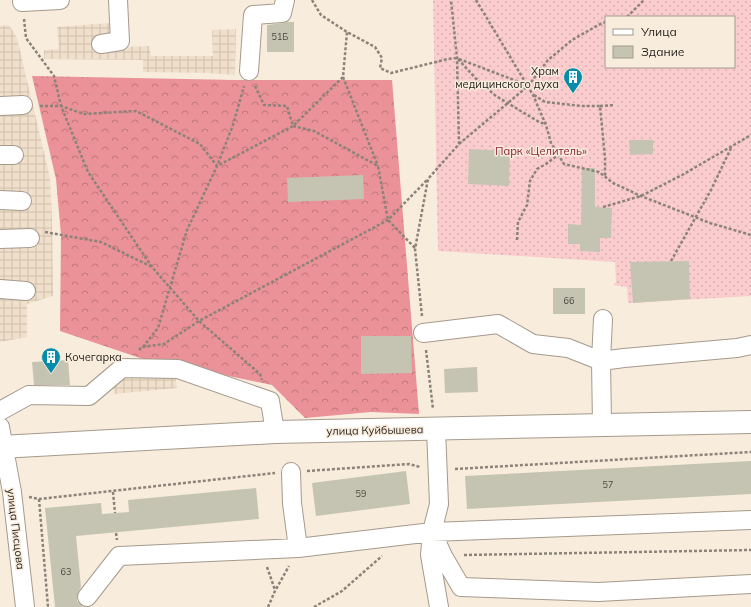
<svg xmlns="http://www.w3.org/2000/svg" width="751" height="607" viewBox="0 0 751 607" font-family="Mulish,sans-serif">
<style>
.industrial{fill:url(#industrial-grid)}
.grass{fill:url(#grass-dots);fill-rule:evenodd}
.forest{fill:url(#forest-crowns)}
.building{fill:#c5c4b2}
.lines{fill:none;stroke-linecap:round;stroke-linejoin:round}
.minor-casing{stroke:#a59a8c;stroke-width:20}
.major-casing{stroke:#a59a8c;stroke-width:24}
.path{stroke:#8b837a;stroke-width:2.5;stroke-dasharray:3 2;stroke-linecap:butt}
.minor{stroke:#fff;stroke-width:18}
.major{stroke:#fff;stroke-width:22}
.labels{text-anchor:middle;stroke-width:3;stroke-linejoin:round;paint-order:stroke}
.number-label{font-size:9px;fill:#4c4840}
.poi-label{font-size:11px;fill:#231f1a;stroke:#f8ecdd;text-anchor:end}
.park-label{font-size:11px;fill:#882033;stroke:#f8ecdd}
.street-label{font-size:11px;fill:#231f1a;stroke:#f8ecdd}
</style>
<defs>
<pattern id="industrial-grid" width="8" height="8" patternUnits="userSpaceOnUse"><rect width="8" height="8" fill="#f0dfca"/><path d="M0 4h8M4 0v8" fill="none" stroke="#cebfad"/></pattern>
<pattern id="grass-dots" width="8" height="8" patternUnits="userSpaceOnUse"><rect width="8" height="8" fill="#faccce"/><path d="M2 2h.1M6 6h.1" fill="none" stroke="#d6afb0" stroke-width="1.8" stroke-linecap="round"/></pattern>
<pattern id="forest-crowns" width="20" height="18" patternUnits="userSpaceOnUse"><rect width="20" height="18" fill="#eb9298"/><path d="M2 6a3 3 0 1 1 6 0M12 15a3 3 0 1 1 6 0" fill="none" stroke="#be777b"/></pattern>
</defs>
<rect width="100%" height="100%" fill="#f8ecdd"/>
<path class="industrial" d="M110 23 112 36 97 48 149 46 151 56H213L212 30 236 29 235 75 207 73 143 72V60L44 59V50L59 49 57 27Z
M9 25 17 38 50 178 52 219 53 296 27 304V337L0 342V26Z
M175 373 177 388 114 394 112 379Z"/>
<path class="grass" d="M433 0H751V296L628 303 627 287 613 285 616 282 615 262 438 251ZM606 17H734V67H606Z"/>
<path class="forest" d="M32 76 236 80H392L419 414 371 412 305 418 272 385 181 366 146 360 60 331 61 235 56 179Z"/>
<path class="building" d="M286 22H294V52H267V25L283 23Z
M629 140H653V154L630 155Z
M469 149 510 151 509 186 468 184Z
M582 168H595V207L612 208 611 238H600V252L580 251V244H568V224L581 225Z
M363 175 364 199 288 202 287 178Z
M689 261 690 299 633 303 630 262Z
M553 288H585V314H553Z
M361 336H411L412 373 361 374Z
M68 360 70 385H34L32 362Z
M477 367 478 392 445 393 444 369Z
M751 461V494L467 509 465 476Z
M406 471 410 504 316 516 312 483Z
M256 488 259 519 76 536 81 587 79 591 77 596V601L83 607H55L45 508 101 503 102 514 129 512 128 500Z"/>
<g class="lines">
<defs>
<path id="minor" d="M22 2 60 0
M101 44 120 41 118 0
M249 71 253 15 282 13 285 0
M0 106 23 105
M0 155H14
M0 200 22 201
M0 239 30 238
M0 289 26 291
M423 333 498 324 533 344 568 348 601 361 624 358 737 348 751 345
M0 411 29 395 89 396 122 368 178 369 270 401 275 432
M602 425 601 361 603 319
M0 427 12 492 25 607
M436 429 439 504 432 532 430 555 439 607
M291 472 292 503 298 548
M432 532 443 556 461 587 598 592 751 584
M87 597 119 556 298 548 432 532 751 520"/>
<path id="major" d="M0 447 275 432 751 422"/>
</defs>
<use href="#minor" class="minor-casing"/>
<use href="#major" class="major-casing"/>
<path class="path" d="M312 0 321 15 347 32 375 47 382 58 380 68 391 73 448 59 457 58 478 81 496 96 539 122 545 124
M476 0 533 95 546 125 551 143 564 164 599 172 613 183 641 196 710 223 751 235
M627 17 644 0
M24 19 26 38 54 76 61 106 88 172 152 267 199 321 260 374 262 380
M459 59 527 85
M343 77 378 166
M255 86 264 105 287 106 293 126 314 131 378 166 388 220 415 248
M534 95 545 102 582 106H600L605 158V177
M40 106H61L84 114 136 111 200 144 217 166 293 126 343 77 347 32
M600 106 615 105
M459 144 528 86 548 60 572 40 602 23 606 22
M603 207 641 196 682 175 751 135
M45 232 101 242 152 267
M517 240 518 222 527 205 530 181 537 169 546 164 558 155
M671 261 711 190 732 146
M422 316 415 249 428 179 459 144 457 58 451 0
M143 347 158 328 187 230 217 166 233 125 244 86
M139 350 142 347 164 344 199 321 388 220 427 180
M426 350 433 409
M455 469 751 452
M307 471 409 464 420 467
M113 492 115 513
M29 497 39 499 275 473
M39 499 48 607
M116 533 117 540
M464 555 751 550
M267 567 275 590
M268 607 275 591 289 566
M314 607 342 591 382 556"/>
<use href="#minor" class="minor"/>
<use href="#major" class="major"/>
</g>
<defs>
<symbol id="building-pin" viewBox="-11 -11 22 30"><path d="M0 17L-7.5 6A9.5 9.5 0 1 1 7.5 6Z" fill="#068cab" stroke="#f8ecdd"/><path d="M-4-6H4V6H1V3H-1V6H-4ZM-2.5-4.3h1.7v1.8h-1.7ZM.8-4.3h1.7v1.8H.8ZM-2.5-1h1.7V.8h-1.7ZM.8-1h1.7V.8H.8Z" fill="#fff"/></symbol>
</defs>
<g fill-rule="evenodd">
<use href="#building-pin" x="562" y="66" width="22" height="30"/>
<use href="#building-pin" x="40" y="346" width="22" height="30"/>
</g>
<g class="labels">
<g class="number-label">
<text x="280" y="40">51Б</text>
<text x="569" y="304">66</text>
<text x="608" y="488">57</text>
<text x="361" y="497">59</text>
<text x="66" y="575">63</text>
</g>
<g class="poi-label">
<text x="559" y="75">Храм<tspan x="559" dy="13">медицинского духа</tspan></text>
<text x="65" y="361" text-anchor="start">Кочегарка</text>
</g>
<g class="park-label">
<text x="541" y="155">Парк «Целитель»</text>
</g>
<g class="street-label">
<text transform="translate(375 430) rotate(-1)" y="4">улица Куйбышева</text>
<text transform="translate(16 529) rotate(83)" y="4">улица Писцова</text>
</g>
</g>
<rect x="605" y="16" width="130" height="52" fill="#f8ecdd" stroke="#a39a8f"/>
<rect x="613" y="29" width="20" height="6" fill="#ffffff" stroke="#a39a8f"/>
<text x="641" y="36" font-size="12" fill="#231f1a">Улица</text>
<rect x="613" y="46" width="20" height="12" fill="#c5c4b2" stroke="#a39a8f"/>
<text x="641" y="56" font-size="12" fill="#231f1a">Здание</text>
</svg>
